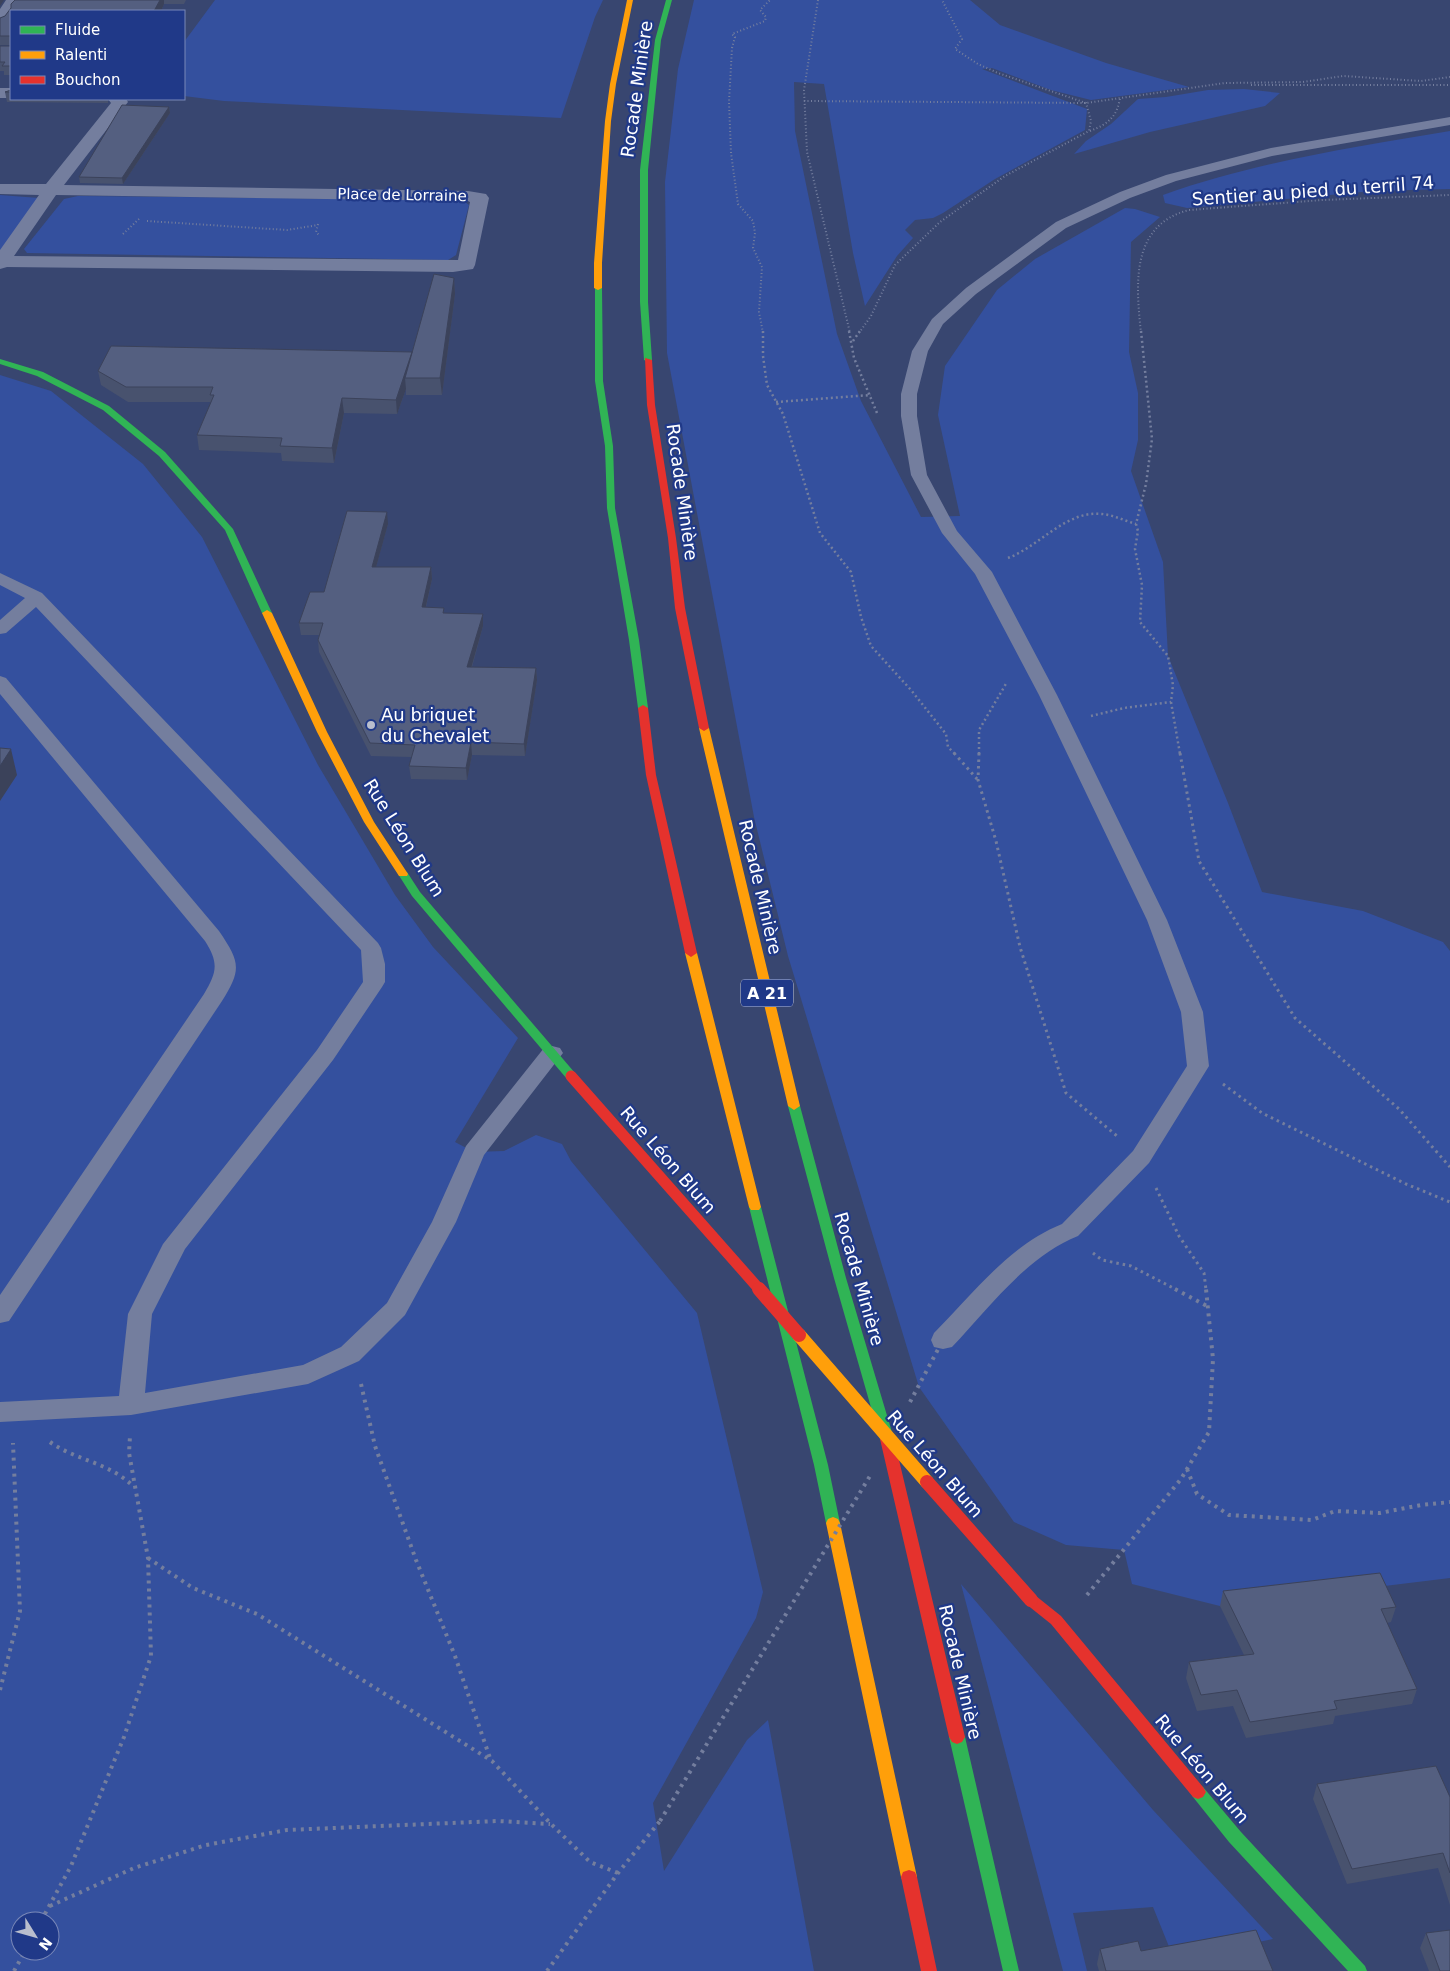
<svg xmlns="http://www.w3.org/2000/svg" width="1450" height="1971" viewBox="0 0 1450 1971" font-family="'DejaVu Sans',sans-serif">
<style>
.green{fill:#34509e;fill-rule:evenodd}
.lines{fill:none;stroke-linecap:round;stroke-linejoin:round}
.path-far3{stroke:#747e9e;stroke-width:2;stroke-dasharray:1 2.5;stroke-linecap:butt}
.path-far2{stroke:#747e9e;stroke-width:2.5;stroke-dasharray:2 3;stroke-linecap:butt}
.path-far1{stroke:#747e9e;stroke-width:3;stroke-dasharray:2.5 4;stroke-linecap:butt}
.path{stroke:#747e9e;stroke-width:4;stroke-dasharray:3 5;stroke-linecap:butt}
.lane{fill:#747e9e;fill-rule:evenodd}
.street{fill:#747e9e;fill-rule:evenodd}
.fast{fill:#30b455;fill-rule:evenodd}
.slow{fill:#ff9f0a;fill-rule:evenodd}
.jam{fill:#e5322d;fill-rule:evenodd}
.path-bridge{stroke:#747e9e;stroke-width:4;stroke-dasharray:3 5;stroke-linecap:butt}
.slow-bridge{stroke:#ff9f0a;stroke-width:14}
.jam-bridge-far1{stroke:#e5322d;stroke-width:11}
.jam-bridge{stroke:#e5322d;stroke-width:14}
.wall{fill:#48526e}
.shaded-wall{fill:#3b425a}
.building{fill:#545f80;stroke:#3b425a}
.poi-dot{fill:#b9becd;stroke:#203988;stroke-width:2}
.labels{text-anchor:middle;stroke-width:4.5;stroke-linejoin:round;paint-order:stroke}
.far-street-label{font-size:15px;fill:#fff;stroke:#203988}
.shield{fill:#203988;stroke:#bcc4db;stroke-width:1}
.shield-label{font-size:16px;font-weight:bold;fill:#fff}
.street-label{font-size:18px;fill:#fff;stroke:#203988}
.poi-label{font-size:18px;fill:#fff;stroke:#203988;text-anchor:start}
</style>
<rect width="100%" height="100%" fill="#384670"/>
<path class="green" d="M215 0H603L595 17 561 118 224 101 184 96V42Z
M694 0H970L1000 25 1106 63 1189 87 1091 100 1051 90 992 68 982 69 1087 109 1085 130 995 179 943 213 933 218 915 220 905 230 913 238 897 256 865 306 853 253 824 84 794 82 795 131 837 334 861 401 921 517 960 516 938 415 945 366 997 290 1035 259 1125 208 1135 209 1160 217 1131 242 1129 352 1138 393V440L1131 471 1163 562 1168 656 1228 803 1262 892 1363 911 1443 942 1450 951V1578L1220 1606 1132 1584 1124 1550 1066 1545 1014 1522 919 1387 788 956 754 817 667 353 665 182 678 69Z
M1244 89 1280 93 1265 106 1150 132 1074 154 1086 141 1111 124 1138 99 1166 97 1208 90Z
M1450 131V189L1373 191 1187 208 1165 203 1163 195C1256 162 1354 147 1450 131Z
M0 195 39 198 0 251Z
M78 196 462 200 469 205 456 255 448 260 27 253 24 249 64 199Z
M0 375 51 391 143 464 202 537 318 765 395 895 433 947 518 1038 455 1142 474 1152 504 1151 536 1135 562 1144 571 1161 697 1313 763 1592 756 1618 653 1803 664 1871 747 1740 768 1720 814 1971H0ZM20 1921H50V1951H20Z
M961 1584 1153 1810 1273 1939 1174 1959 1153 1907 1073 1913 1087 1971H1063Z"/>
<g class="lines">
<path class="path-far3" d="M818 0 804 90 807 152 850 333
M1251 85H1450
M804 101 1086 103 1225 83 1303 82 1343 76 1421 81 1450 77
M1090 131C1108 124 1117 117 1120 98
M147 221 287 230 318 225
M318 224 316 232 320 236
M123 234 140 218
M763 333 759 312 762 267 753 248 755 233 753 221 738 204 731 153 729 102 732 48 735 37 732 34 765 21 766 17 760 10 770 0
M859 333 871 316 895 265 940 222 1005 176 1089 131 1091 121 1086 103 998 73 978 64 955 49 962 39 942 0
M1141 333C1136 285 1130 225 1189 210L1323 200 1450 195"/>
<path class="path-far2" d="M763 331V356L767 385 783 414 820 533 851 572 861 617 871 646 911 690 946 734 948 747 955 754
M849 331 854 358 877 413
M1141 331 1152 439 1146 484 1136 524 1138 531 1135 549 1142 585 1140 622 1168 656 1173 685 1171 702 1180 754
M853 341 860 331
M776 402 871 395
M1008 558C1040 546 1066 510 1102 514 1114 515 1125 521 1136 524
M1091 716 1124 708 1171 702
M979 754V730L1007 682"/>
<path class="path-far1" d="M954 753 977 779
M979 753 978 780 996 841 1020 947 1066 1093 1117 1136
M1180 753 1199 861 1295 1018 1399 1109 1450 1167
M1223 1084 1262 1113 1406 1184 1450 1202
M1156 1188 1179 1236 1204 1273 1206 1290
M1093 1253 1102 1260 1131 1266 1177 1290"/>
<path class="path" d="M1175 1289 1207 1306
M361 1384 375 1446 416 1560 455 1656 491 1761
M50 1442C77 1461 109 1462 134 1487
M1187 1469 1197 1494 1229 1515 1312 1520 1335 1511 1380 1513 1421 1505 1450 1502
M148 1558 193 1588 257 1614 492 1761 551 1824 590 1862 618 1873
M1087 1595 1181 1479 1209 1432 1213 1359 1206 1289
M0 1690 20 1611 13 1443
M50 1906 134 1868 206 1845 287 1830 498 1821 550 1824
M41 1921 71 1866 124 1737 151 1656 148 1558 129 1453 130 1436
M14 1971 25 1951
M547 1971 618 1873 660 1821"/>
<path class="lane" d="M1450 117V125L1272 156 1176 181 1130 198 1066 228 976 294 943 324 928 351 917 394V416L927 475 957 531 992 572 1057 695 1167 920 1203 1012 1209 1066 1149 1163 1078 1236C1026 1257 990 1307 952 1347L943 1349 934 1347 931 1340 934 1333C973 1294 1009 1245 1062 1224L1133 1151 1187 1066 1181 1012 1147 920 1039 695 975 574 942 533 911 475 901 416V394L912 351 932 319 966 288 1056 222 1120 192 1166 175 1271 148Z
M0 573 42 593 378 943 381 948 385 964V982L382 987 333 1060 185 1249 152 1314 145 1393 303 1365 341 1347 387 1303 432 1222 466 1146 544 1048 552 1046 560 1048 563 1053 484 1155 456 1222 405 1315 359 1361 308 1384 131 1415 0 1422V1402L119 1396 128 1314 163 1244 317 1050 357 991 363 982 361 950 36 607 6 633 0 634V620L25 598 0 585Z
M0 676 6 678 219 931C240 962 242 969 222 1001L9 1321 0 1323V1295L204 994C217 972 219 963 205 941L0 694Z"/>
<path class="street" d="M6 0H22L14 11H11V16L5 24 0 26V9Z
M0 88H11V98H0Z
M108 99H126L128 102 64 185 468 191 486 194 489 198 475 265 473 269 453 272 7 267 0 269V250L39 195 0 194V184H46L111 103ZM56 195 468 201 470 202 458 260 14 256Z"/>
<path class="fast" d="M666 0H672L661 40 648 170V302L652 360 648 362 644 360 640 302V170L655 40Z
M595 286 602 288 603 381 613 446 615 508 639 640 648 708 643 711 638 708 629 640 607 508 605 446 595 381Z
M0 359 43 372 109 406 165 452 233 529 272 613 270 615 267 616 262 613 225 530 159 456 103 410 37 376 0 364Z
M403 871 407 872 420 892 575 1073 577 1076 575 1079H567L412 896 398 874Z
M794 1102 800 1106 846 1278 894 1439 892 1443 887 1444 882 1443 880 1439 834 1278 788 1106Z
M755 1203 759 1204 761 1207 828 1465 840 1523 838 1527 833 1529 828 1527 826 1523 814 1465 749 1207 751 1204Z
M957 1730 962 1732 965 1737 1019 1971H1003L949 1737 952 1732Z
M1198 1785 1203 1787 1241 1832 1365 1966 1367 1971H1348L1229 1842 1193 1797 1190 1792 1193 1787Z"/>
<path class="slow" d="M627 0H633L616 84 611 121 602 263V288L598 290 594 288V263L605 121 610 84Z
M267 610 272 613 327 732 374 822 408 874 407 876H399L364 822 317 732 262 613Z
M704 725 709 728 800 1106 794 1110 788 1106 699 728Z
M691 949 697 953 761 1207 759 1210H751L749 1207 685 953Z
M833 1517 838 1519 840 1523 917 1877 915 1882 909 1884 903 1882 901 1877 826 1523 828 1519Z"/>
<path class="jam" d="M645 358 652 360 655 405 676 538 685 608 709 728 704 731 699 728 675 608 668 538 647 405Z
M643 705 648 708 656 775 697 953 691 957 685 953 646 775 638 708Z
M887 1434 892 1435 894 1439 965 1737 962 1742 957 1744 952 1742 949 1737 880 1439 882 1435Z
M1031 1594 1036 1596 1061 1616 1203 1787 1206 1792 1203 1797 1198 1799 1193 1797 1051 1624 1026 1604 1024 1600 1026 1596Z
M909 1870 915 1872 917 1877 937 1971H921L901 1877 903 1872Z"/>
<path class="path-bridge" d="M910 1402 943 1340
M660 1821 870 1476"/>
<path class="slow-bridge" d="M799 1335 927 1482"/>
<path class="jam-bridge-far1" d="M571 1076 760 1290"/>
<path class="jam-bridge" d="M759 1289 799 1335
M927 1482 1031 1600"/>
</g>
<path class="wall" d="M15 0H186L184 4H164L161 11H11V75H4V71H0V46H11V45H0V18L5 16 11 8Z
M11 83V99H108V103L7 102 5 92 11 90Z
M169 107 170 113 123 184 80 183 79 177Z
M454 278 455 294 442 395H406V389L397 414 344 413 334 463 282 461 281 453 199 450 197 435 211 402H128L101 385 98 371 412 352Z
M388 524 376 567H431L432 579 426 607 483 626 472 667 536 668 537 680 525 756 472 755 467 780 411 779 409 766 412 757 371 756 319 652 318 640 319 635H301L299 623 324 592Z
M1223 1591 1396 1607 1391 1622 1387 1623 1417 1689 1412 1704 1335 1716 1333 1724 1246 1738 1233 1706 1197 1711 1186 1678 1189 1662 1244 1655 1220 1606Z
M1317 1784 1450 1797V1905L1438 1868 1347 1884 1313 1799Z
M1426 1933 1450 1971H1429L1420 1948Z
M1100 1949 1141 1951 1273 1971H1099L1097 1964Z"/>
<path class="shaded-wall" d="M0 0H4L0 6Z
M160 0H164V4L161 11H154Z
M169 107 170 113 123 184 122 178Z
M454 278 455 294 442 395 440 378Z
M412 352 405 378 406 389 397 414 396 400Z
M342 398 344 413 334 463 332 448Z
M387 512 388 524 373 578 372 567Z
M431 567 432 579 423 619 422 607Z
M483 614V626L468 679 467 667Z
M536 668 537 680 525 756 524 744Z
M471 742 472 755 467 780 466 768Z
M11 749 17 775 0 801V766Z"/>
<path class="building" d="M15 0H160L154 11H11V66H2L5 62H0V46H11V36H0V18L5 16 11 8V4Z
M11 83V92H5L11 90Z
M122 105 169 107 122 178 79 177Z
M434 274 454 278 440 378H405Z
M111 346 412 352 396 400 342 398 332 448 280 446 282 438 197 435 214 395H210L213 387H126L98 371Z
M347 511 387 512 372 567H431L422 607 444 608 443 613 483 614 467 667 536 668 524 744 471 742 466 768 409 766 415 745 370 743 318 640 323 623H299L310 592H324Z
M0 748 11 749 0 766Z
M1380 1573 1396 1607 1381 1609 1417 1689 1334 1701 1337 1709 1250 1722 1237 1690 1201 1695 1189 1662 1254 1654 1223 1591Z
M1436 1766 1450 1797V1873L1443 1853 1352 1869 1317 1784Z
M1256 1930 1273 1971H1106L1100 1949 1138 1941 1141 1951Z
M1450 1930V1971H1440L1426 1933Z"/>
<circle class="poi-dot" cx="371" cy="725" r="5"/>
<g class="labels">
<g class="far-street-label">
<text transform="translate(402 195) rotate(1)" y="5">Place de Lorraine</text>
</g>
<rect class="shield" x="741" y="979.5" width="52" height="27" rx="4"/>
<g class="shield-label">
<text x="767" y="999">A 21</text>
</g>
<g class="street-label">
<text transform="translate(637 89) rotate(-82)" y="6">Rocade Minière</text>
<text transform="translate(1313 191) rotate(-4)" y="6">Sentier au pied du terril 74</text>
<text transform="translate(682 492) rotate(82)" y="6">Rocade Minière</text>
<text transform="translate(404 838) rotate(58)" y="6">Rue Léon Blum</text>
<text transform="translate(760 887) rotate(77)" y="6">Rocade Minière</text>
<text transform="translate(668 1160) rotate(49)" y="6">Rue Léon Blum</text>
<text transform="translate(859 1279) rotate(74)" y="6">Rocade Minière</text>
<text transform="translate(935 1464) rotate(49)" y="6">Rue Léon Blum</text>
<text transform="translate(960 1672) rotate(77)" y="6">Rocade Minière</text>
<text transform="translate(1202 1769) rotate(50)" y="6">Rue Léon Blum</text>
</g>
<g class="poi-label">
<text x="381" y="721">Au briquet<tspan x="381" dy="21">du Chevalet</tspan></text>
</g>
</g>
<rect x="10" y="10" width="175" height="90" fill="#203988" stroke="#7988b8"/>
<rect x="20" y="26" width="25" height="8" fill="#30b455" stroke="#7988b8"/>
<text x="55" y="35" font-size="15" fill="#ffffff">Fluide</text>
<rect x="20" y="51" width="25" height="8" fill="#ff9f0a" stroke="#7988b8"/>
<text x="55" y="60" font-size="15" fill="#ffffff">Ralenti</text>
<rect x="20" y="76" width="25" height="8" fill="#e5322d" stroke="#7988b8"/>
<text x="55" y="85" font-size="15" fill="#ffffff">Bouchon</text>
<g transform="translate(35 1936) rotate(127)"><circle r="24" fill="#203988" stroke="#7988b8"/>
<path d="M0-4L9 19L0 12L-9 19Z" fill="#b9becd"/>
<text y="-8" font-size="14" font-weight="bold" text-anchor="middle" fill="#ffffff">N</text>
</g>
</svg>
